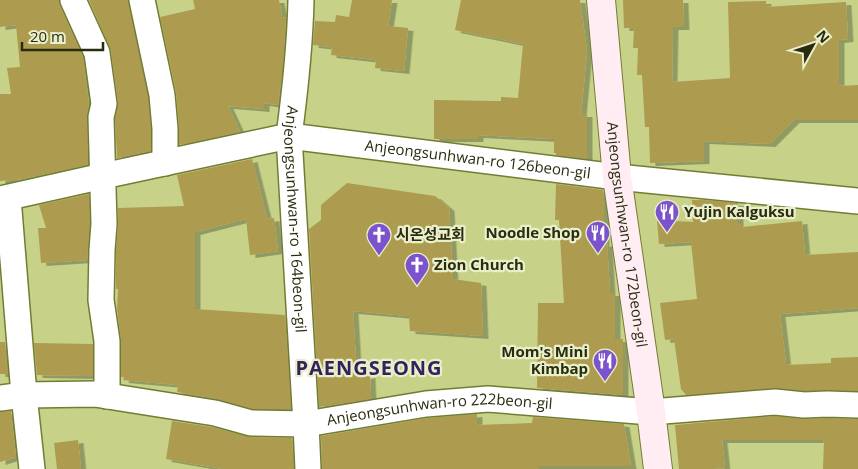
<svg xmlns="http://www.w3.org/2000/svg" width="858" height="469" viewBox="0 0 858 469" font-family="'Open Sans','Noto Sans KR',sans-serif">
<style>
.building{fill:#ad9b50;filter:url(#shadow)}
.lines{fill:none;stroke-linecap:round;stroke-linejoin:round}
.street-casing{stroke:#737c33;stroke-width:28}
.secondary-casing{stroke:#737c33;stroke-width:30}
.street{stroke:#fff;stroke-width:25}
.secondary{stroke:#ffedf3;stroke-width:28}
.labels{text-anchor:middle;stroke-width:4.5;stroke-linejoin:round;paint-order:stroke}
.street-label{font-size:15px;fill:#292c0e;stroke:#e9efca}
.poi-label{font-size:15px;font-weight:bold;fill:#292c0e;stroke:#e9efca;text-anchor:start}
.district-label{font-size:20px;font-weight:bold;letter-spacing:1px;fill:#35225c;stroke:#e9efca}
</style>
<defs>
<filter id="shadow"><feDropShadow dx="5.5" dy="3" stdDeviation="0" flood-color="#0004"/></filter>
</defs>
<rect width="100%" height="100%" fill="#c7d288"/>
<path class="building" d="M0 0H59L60 6 83 57 89 103 87 117 88 165 22 179 0 181V94H11L7 68 20 67 16 25 0 27Z
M89 0H128L148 97 151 130V151L117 158 115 118 118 102 111 51Z
M193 0H279L282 17 286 18 283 67 278 105 264 103V109L228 106 240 132 179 145V128L176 92 160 17 195 9Z
M352 0H392L388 26 408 28 404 71 375 68 376 60 331 55 332 47 313 45 315 21 335 22 336 15 349 17Z
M461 0H580L587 51 581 114H587V159L556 155V153H554V139L478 135V139H434V100L501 101V97L518 98 523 44 455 30Z
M623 0H683L684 27H673L672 82 730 78 728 2 766 1V7L846 2 848 39 839 40V86L858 85V120H794L770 144 704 141V161L650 163 649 127H645L642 75H637L638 48H633L634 28H624Z
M252 159 267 219 274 218 278 251 250 255 246 219 195 232V309L285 315 291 409H253L217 399 177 392 178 385 123 380 124 377H121V341L117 309 118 289H116V251L118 225V208L184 206 177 175Z
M347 183 435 196 449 208 453 279 481 283 483 336 410 331 409 316 353 311 357 378 370 375 371 399 319 407 309 229 321 220V205Z
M556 184 603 190 604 200V244L607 243 610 293H615V339H623V395L537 388 538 303H564L559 220H555Z
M89 194 90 224 87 260 41 263 38 228H46L39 205Z
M692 200H704L738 203V224H742V227L802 221 805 255 858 252V308L780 314 786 365 831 363V358L858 357V391L827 390 804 391 774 388 686 395 681 389 674 339 665 340 660 303 697 299 691 242 659 244 657 220 693 222Z
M0 342H5L8 374H0Z
M34 343 93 344V376L37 375Z
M11 411 16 457 0 462V412Z
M477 414V425L532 423 533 417 624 424 631 466H538V469H322L321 436 428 418Z
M775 416 803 419 827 418 858 419V469H823L824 440H722L725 468 712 469H679L675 425Z
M172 421 212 427 250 437 292 438 294 469H223L166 459Z
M78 440 81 469H57L54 443Z"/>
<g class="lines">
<defs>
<g id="street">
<path d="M73 0 97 53 104 104 101 117 104 224 102 250 101 300 107 341V396"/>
<path d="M142 0 162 95 165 129V163"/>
<path id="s1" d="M301 0C300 46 295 91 289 136L306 424 308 469"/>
<path d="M8 198 24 395 32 469"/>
<path id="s2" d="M0 199 103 176 289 136 617 177 858 201"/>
<path id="s3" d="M0 398 24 395 95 394 215 413 251 423 306 424 426 404 488 399 651 412 775 402 804 405 827 404 858 405"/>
</g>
<g id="secondary">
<path id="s4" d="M601 0 617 177 651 412 658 469"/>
</g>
</defs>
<use href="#street" class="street-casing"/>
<use href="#secondary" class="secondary-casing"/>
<use href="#street" class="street"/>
<use href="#secondary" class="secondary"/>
</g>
<defs>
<symbol id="restaurant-pin" viewBox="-11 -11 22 30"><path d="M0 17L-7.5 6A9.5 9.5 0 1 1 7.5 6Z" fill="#7c53cd" stroke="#e9efca"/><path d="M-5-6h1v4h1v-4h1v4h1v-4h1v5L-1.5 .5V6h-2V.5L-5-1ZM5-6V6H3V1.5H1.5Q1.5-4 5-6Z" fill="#fff"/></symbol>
<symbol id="church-pin" viewBox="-11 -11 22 30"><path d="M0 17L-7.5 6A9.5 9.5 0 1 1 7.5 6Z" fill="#7c53cd" stroke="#e9efca"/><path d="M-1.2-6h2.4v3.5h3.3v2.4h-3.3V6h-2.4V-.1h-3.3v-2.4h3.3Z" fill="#fff"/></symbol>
</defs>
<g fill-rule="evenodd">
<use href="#restaurant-pin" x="653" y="198" width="28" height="38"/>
<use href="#restaurant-pin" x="584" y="219" width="28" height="38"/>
<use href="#church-pin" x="365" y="221" width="28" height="38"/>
<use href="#church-pin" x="403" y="251" width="28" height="38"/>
<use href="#restaurant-pin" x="591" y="347" width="28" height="38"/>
</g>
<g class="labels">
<g class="street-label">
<text dy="5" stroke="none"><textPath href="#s2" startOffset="486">Anjeongsunhwan-ro 126beon-gil</textPath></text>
<text dy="5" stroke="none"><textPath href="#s1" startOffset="220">Anjeongsunhwan-ro 164beon-gil</textPath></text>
<text dy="5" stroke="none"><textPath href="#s4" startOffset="236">Anjeongsunhwan-ro 172beon-gil</textPath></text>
<text dy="5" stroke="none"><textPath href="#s3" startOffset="444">Anjeongsunhwan-ro 222beon-gil</textPath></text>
</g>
<g class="poi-label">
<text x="684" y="217">Yujin Kalguksu</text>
<text x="580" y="238" text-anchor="end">Noodle Shop</text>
<text x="396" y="240">시온성교회</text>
<text x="434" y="270">Zion Church</text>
<text x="588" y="357" text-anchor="end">Mom's Mini<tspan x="588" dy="17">Kimbap</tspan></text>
</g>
<g class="district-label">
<text x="369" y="375">PAENGSEONG</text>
</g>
</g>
<g transform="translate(813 45) rotate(50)" stroke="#e9efca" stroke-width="4" paint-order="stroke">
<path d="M0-4L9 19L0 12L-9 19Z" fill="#292c0e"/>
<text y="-8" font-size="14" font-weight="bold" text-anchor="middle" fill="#292c0e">N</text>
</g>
<path d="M22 42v8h81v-8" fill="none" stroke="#292c0e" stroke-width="2.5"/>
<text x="30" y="42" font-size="15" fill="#292c0e" stroke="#e9efca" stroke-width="4" paint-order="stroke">20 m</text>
</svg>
